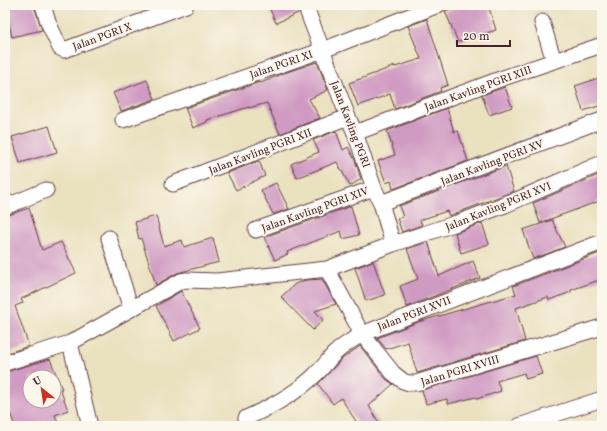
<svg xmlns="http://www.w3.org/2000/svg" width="607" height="431" viewBox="0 0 607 431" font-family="Vollkorn,serif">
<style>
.building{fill:#d09bc3;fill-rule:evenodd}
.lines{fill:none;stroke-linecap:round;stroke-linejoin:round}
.street-casing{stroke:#623c41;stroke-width:17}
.street{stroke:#fff;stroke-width:15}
.labels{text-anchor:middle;stroke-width:4;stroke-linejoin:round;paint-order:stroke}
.street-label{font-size:11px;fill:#4a1f2b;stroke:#fbf7ec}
</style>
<rect width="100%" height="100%" fill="#fbf7ec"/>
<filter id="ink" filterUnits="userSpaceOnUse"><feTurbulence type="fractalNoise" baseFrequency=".025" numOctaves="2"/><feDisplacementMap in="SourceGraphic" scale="8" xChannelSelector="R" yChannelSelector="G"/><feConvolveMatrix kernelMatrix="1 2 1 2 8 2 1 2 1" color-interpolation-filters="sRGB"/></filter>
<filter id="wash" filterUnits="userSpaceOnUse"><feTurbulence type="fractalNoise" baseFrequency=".012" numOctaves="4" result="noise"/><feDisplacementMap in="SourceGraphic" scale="16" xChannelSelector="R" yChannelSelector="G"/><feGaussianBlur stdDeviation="0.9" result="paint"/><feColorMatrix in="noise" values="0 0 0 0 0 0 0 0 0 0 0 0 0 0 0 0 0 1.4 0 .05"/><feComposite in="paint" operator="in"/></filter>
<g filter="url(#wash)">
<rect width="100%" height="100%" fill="#eae1bf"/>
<g id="blocks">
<path class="building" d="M5 5H34L42 30 12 37Z
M268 5H296L298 13 276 23Z
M464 5H488L496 30 458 42 445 11Z
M427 19 448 85 440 88 441 91 395 109 390 94 358 106 349 83 395 66V67L421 59 408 26Z
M317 62 328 90 309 99 320 118 280 134 267 103 249 108V107L207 120V122L193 128 185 108 260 82 261 83 284 73Z
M602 77V105L583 111 575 86Z
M147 80 155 99 121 111 113 93Z
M505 87 512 107 489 115 482 95Z
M447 108 454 132 458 131 468 161 393 189 391 181 386 183 378 161 395 155 387 131Z
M49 126 57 152 20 163 12 137Z
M336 131 343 150 348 147 355 160 361 179 350 186 337 162 297 178 291 164 319 152 313 140Z
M259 161 265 176 236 190 227 173Z
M506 166 514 191 449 216 447 211 420 220 422 225 402 232 397 218 403 217 399 206Z
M598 175 602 183V200L540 223 533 203Z
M276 183 289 209 273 214 261 190Z
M351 206 359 235 343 239 341 231 287 252 288 254 275 260 264 237Z
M29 208 42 250 61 242 76 273 21 299 23 303 15 306 29 346 5 354V216Z
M156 216 164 246 182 240 184 247 213 238 219 262 177 273 156 285 141 238 139 239 135 222Z
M552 220 565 247 533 259 523 230Z
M482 223 489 244 461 253 455 233Z
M428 242 439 276 473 261 480 278 407 307 400 286 418 279 407 249Z
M602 252V279L571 290V292L549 300 548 297 516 308 525 341 417 373 408 342 386 349 377 338 418 322 516 294 513 286Z
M373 261 385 295 366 301 355 268Z
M322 279 336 304 315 311 323 320 313 330 281 297 295 284 306 280Z
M181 291 200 328 174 341 156 306Z
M360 346 386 379 393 384 369 406 381 426H359L341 398 333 404 318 384 343 358Z
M536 356 542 374 526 379 524 373 497 381 501 391 477 399 476 397 448 404 447 399 426 404 422 390Z
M50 359 62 389H60L68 410 55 415 58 423 50 426H15L5 399V372ZM30 377H54V401H30Z"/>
</g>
</g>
<g filter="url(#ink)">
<use href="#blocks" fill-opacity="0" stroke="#623c41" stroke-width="1"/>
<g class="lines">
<defs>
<path id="street" d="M43 5 48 22 60 48 64 50 186 5
M305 5 348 117 355 133 374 188 381 203 393 244
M542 22 554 61
M123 120 323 50 438 5
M355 133 503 78 602 45
M173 184 348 117
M381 203 602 120
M5 207 46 190
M256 230 374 188
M109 238 131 309
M327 269 362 334 393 373 403 381 409 383H416L602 327
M70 343 90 426
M5 363 70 343 181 281 187 280 217 281 327 269 393 244 457 223 505 205 602 163
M246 418C271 407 296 394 316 374 323 368 328 360 334 354 342 346 352 340 362 334L602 242
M519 426 602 399"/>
</defs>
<use href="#street" class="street-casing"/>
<use href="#street" class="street"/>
</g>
</g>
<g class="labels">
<g class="street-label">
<text transform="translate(102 36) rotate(-20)" y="4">Jalan PGRI X</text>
<text transform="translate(281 64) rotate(-19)" y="4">Jalan PGRI XI</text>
<text transform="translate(478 88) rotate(-20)" y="4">Jalan Kavling PGRI XIII</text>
<text transform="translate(351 124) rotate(69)" y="4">Jalan Kavling PGRI</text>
<text transform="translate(260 151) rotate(-21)" y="4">Jalan Kavling PGRI XII</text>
<text transform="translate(492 162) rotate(-21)" y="4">Jalan Kavling PGRI XV</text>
<text transform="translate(498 206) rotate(-22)" y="4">Jalan Kavling PGRI XVI</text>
<text transform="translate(315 209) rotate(-20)" y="4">Jalan Kavling PGRI XIV</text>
<text transform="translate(414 313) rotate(-21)" y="4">Jalan PGRI XVII</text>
<text transform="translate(460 370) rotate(-17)" y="4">Jalan PGRI XVIII</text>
</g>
</g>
<rect width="607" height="431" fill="none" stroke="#fbf7ec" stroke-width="20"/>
<g transform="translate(42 389) rotate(330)"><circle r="19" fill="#fbf7ec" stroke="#b4a19f"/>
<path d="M0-3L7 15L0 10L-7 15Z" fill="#c8321e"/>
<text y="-6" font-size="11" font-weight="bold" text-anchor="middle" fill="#4a1f2b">U</text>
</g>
<path d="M457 40v6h53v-6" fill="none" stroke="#4a1f2b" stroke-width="2"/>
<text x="463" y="40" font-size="12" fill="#4a1f2b" stroke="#fbf7ec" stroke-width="3" paint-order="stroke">20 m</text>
</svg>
